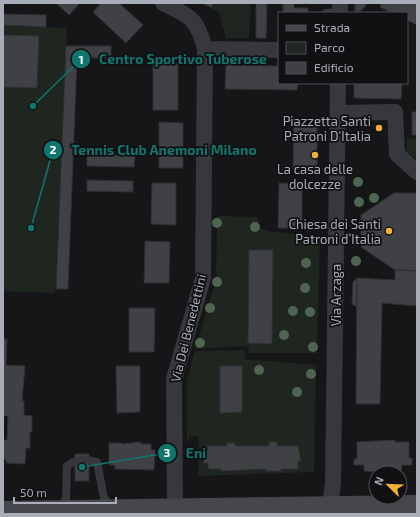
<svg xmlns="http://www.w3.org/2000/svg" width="420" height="517" viewBox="0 0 420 517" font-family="'Exo 2',sans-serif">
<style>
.green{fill:#1e261f}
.building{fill:#404145;stroke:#303034}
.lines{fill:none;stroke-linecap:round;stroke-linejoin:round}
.lane{stroke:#37383d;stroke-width:8}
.street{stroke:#37383d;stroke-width:16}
.secondary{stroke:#45474d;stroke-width:22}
.tree{fill:#506452}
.poi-dot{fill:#f2b134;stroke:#111113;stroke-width:1.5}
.labels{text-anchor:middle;stroke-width:3.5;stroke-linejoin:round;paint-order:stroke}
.poi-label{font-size:13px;fill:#a8adb8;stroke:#111113;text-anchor:end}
.street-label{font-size:13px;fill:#a8adb8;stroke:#111113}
.leader{fill:none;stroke:#0f766e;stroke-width:1.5}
.callout-dot{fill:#0f766e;stroke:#111113;stroke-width:1.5}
.mark-label{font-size:12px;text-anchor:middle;font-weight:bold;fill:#fff}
.callout-label{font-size:14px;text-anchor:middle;font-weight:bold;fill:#0f766e;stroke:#111113;stroke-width:3.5;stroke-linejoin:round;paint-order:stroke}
</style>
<rect width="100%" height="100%" fill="#161618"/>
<path class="green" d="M201 3H251L249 38H226L219 12Z
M3 25 67 28 55 293 3 291Z
M407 138 417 139V159L407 152Z
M217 216 258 217 259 227 268 231 320 237 317 353H249L248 346 195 349 216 280Z
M245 350V359L316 365 314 472 198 476 199 441 198 437 191 435 187 443V380L195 351Z"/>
<path class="building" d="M56 3H80L69 15Z
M101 3H119L143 25 126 43 93 12Z
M202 3H214L211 7Z
M256 3H267L266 38H256Z
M283 3H294V8H308V13H283Z
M355 3H366V6L360 11H355Z
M382 3H417V25L407 20V13H392L380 7Z
M3 14 46 15V27L3 25Z
M3 35 39 36 37 88 3 87Z
M66 46H111V58H77L68 289H56Z
M178 64V110H153V65Z
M226 65 279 66V83H298L297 90 225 89Z
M354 83H402L401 99 354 98Z
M412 112H417V135H412Z
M159 122 183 123V168H159Z
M294 124H317V169H293Z
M87 155 135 156 134 167 87 166Z
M87 180 133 181V192L87 191Z
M152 183H176V225L151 224Z
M279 183 302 184V228H278Z
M394 193H417V271L395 270 361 247V215Z
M145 241 170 242 169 283H144Z
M249 250H273L272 344 248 343Z
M395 270 417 271V306L382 303 380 404H356L357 278 395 280Z
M357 278V307L352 304 353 282Z
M129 308H155L154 352H129Z
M3 339H7L6 365 25 366 22 401H24V415L32 416V432H30V448H26L25 464 6 463V460L3 459V440H7L8 416H3Z
M116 366H140V412L117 413Z
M220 366H242V412L220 413Z
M395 440V442H409V458H412V465H402L401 471H390V473L364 471V465H354V459H357V442Z
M140 442 141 444H151V450H155L154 470 115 469V465H109V443H121L122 444Z
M269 442H277V446H298L301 462 298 461V469H281V471H266V469L221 471V469H208V463H204V452H207V446H227V443H235V446H269Z
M75 454H89V481H75Z"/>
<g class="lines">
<path class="lane" d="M326 13 340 12
M60 508 66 498 67 466C75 459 87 459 97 462L104 498 111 507"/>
<path class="street" d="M163 3C191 17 197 18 205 49L203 278 174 379 175 510
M340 13V3
M205 49 279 50
M338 113 395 112 397 154 417 172
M329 514 333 483 338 83"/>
<path class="secondary" d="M3 512 417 506"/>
</g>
<g class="tree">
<circle cx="358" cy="182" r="5"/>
<circle cx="374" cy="198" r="5"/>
<circle cx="359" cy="202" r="5"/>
<circle cx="217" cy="223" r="5"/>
<circle cx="255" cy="227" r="5"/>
<circle cx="356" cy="261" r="5"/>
<circle cx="306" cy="263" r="5"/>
<circle cx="217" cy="282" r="5"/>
<circle cx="305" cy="288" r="5"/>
<circle cx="210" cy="308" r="5"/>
<circle cx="293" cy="311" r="5"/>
<circle cx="310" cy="312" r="5"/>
<circle cx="284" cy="335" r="5"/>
<circle cx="200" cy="343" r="5"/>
<circle cx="313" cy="347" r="5"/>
<circle cx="259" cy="370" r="5"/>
<circle cx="311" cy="374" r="5"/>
<circle cx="297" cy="392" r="5"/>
</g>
<g class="poi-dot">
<circle cx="379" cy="128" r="4"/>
<circle cx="315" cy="155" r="4"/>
<circle cx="389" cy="231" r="4"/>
</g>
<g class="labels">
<g class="poi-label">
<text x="371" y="126">Piazzetta Santi<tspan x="371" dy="15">Patroni D'Italia</tspan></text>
<text x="315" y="174" text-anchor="middle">La casa delle<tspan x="315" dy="15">dolcezze</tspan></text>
<text x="381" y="229">Chiesa dei Santi<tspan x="381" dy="15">Patroni d’Italia</tspan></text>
</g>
<g class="street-label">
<text transform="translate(336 295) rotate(-90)" y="5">Via Arzaga</text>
<text transform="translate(188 328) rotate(-76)" y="5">Via Dei Benedettini</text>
</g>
</g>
<path class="leader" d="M33 106L81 59M31 228L53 150M82 467L167 453"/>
<g class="callout-dot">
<circle cx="33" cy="106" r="4"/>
<circle cx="31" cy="228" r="4"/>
<circle cx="82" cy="467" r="4"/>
<circle cx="81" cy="59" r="10"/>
<circle cx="53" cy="150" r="10"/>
<circle cx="167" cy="453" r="10"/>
</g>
<g class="mark-label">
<text x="81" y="64">1</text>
<text x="53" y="154">2</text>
<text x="167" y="457">3</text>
</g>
<g class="callout-label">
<text x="183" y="64">Centro Sportivo Tuberose</text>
<text x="164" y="155">Tennis Club Anemoni Milano</text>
<text x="196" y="458">Eni</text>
</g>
<rect width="420" height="517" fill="none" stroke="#a8adb8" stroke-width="8"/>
<rect x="278" y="12" width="130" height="72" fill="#111113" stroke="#4d4f55"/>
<rect x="286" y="25" width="20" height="6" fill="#45474d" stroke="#4d4f55"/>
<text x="314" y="32" font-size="12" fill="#a8adb8">Strada</text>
<rect x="286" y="42" width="20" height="12" fill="#1e261f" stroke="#4d4f55"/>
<text x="314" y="52" font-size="12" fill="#a8adb8">Parco</text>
<rect x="286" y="62" width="20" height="12" fill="#404145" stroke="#4d4f55"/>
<text x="314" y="72" font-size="12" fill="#a8adb8">Edificio</text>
<g transform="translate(388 485) rotate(293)"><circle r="19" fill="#111113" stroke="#4d4f55"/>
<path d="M0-3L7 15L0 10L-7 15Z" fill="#f2b134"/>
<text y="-6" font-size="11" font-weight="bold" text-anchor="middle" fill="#a8adb8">N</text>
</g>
<path d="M14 497v6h102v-6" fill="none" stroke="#a8adb8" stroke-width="2"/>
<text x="20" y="497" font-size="12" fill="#a8adb8" stroke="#111113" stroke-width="3" paint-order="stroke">50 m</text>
</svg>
